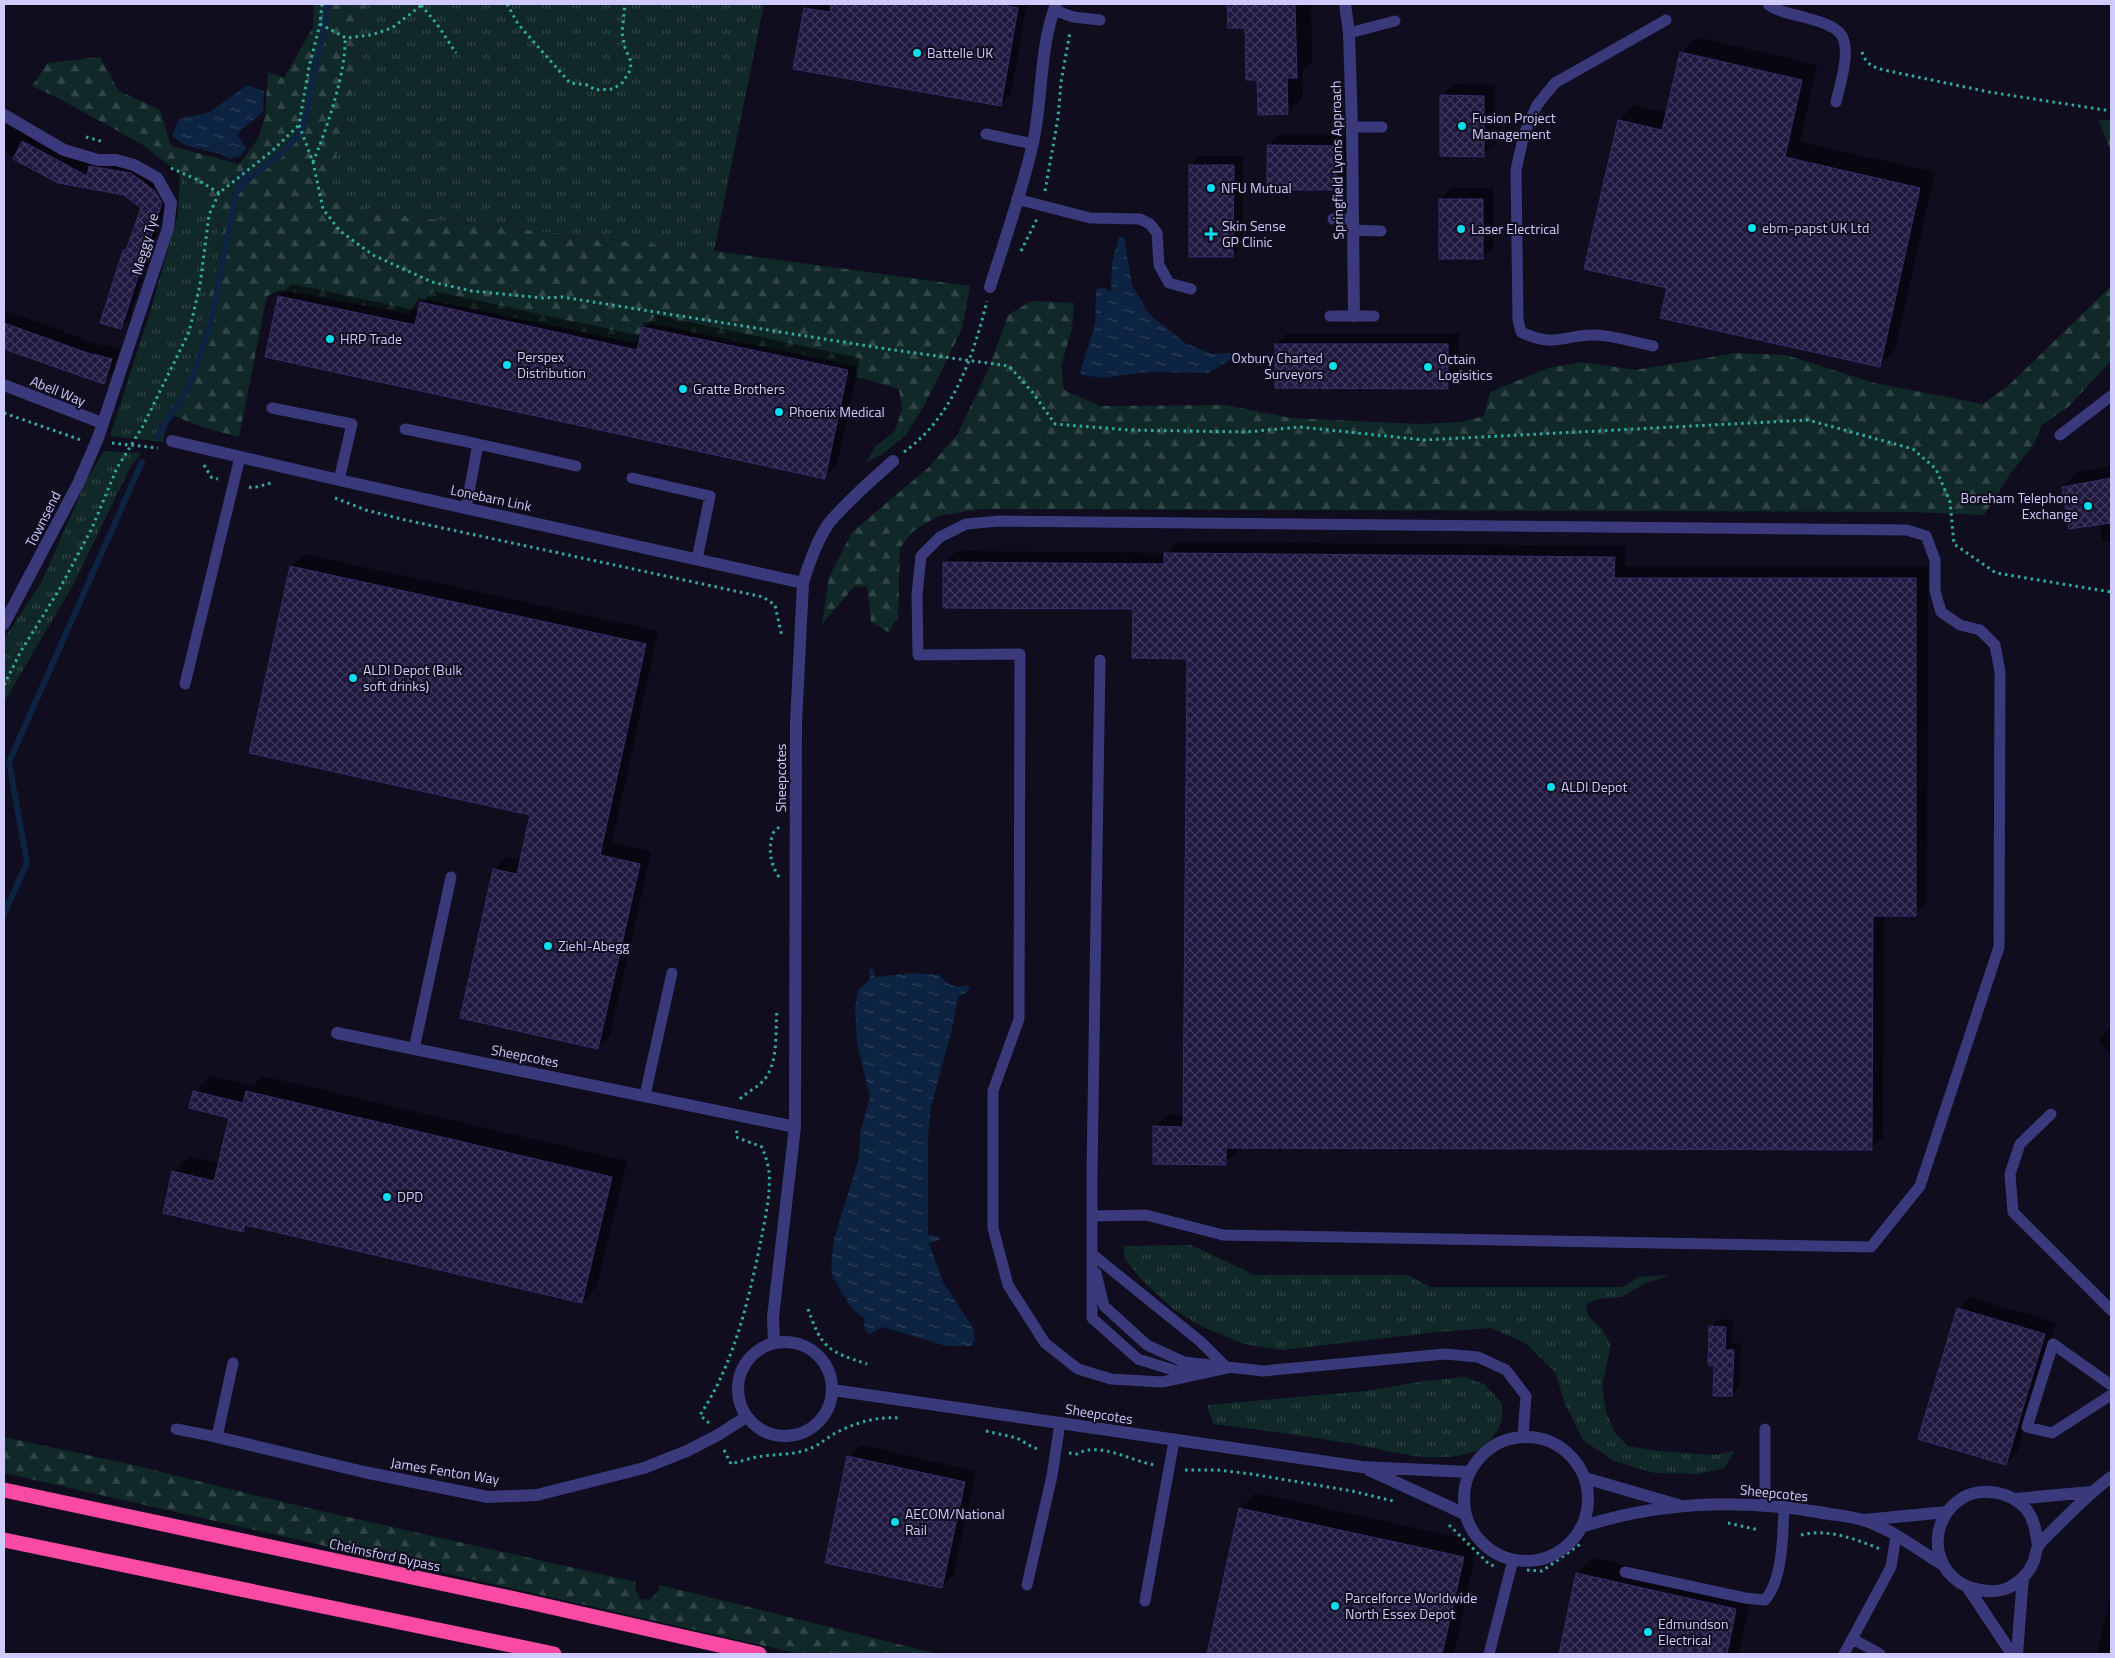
<svg xmlns="http://www.w3.org/2000/svg" width="2115" height="1658" viewBox="0 0 2115 1658" font-family="'Titillium Web',sans-serif">
<style>
.grass{fill:url(#grass-tufts)}
.forest{fill:url(#forest-firs)}
.water{fill:url(#water-ripples)}
.shadow{fill:#0007}
.lines{fill:none;stroke-linecap:round;stroke-linejoin:round}
.stream{stroke:#0d2342;stroke-width:6}
.building{fill:url(#building-cross-hatch);stroke:#362c6a}
.path{stroke:#30ada2;stroke-width:3;stroke-dasharray:2.5 4;stroke-linecap:butt}
.lane{stroke:#39397c;stroke-width:11}
.street{stroke:#39397c;stroke-width:12}
.highway{stroke:#fb4aa3;stroke-width:15}
.poi-dot{fill:#06deef;stroke:#0f0d1e;stroke-width:2}
.labels{text-anchor:middle;stroke-width:4;stroke-linejoin:round;paint-order:stroke}
.poi-label{font-size:14px;fill:#d0cbfe;stroke:#0f0d1e;text-anchor:start}
.street-label{font-size:14px;fill:#d0cbfe;stroke:#0f0d1e}
</style>
<defs>
<pattern id="grass-tufts" width="24" height="20" patternUnits="userSpaceOnUse" patternTransform="scale(1.25)"><rect width="24" height="20" fill="#102827"/><path d="M3 7l-1-3M5 7V3M7 7l1-3M15 17l-1-3M17 17v-4M19 17l1-3" fill="none" stroke="#324647"/></pattern>
<pattern id="forest-firs" width="22" height="20" patternUnits="userSpaceOnUse" patternTransform="scale(1.25)"><rect width="22" height="20" fill="#102827"/><path d="M5 1l3.5 6h-7zM16 11l3.5 6h-7z" fill="#324647"/></pattern>
<pattern id="water-ripples" width="26" height="14" patternUnits="userSpaceOnUse" patternTransform="scale(1.25)"><rect width="26" height="14" fill="#0d2342"/><path d="M2 4q2-2 4 0t4 0M15 11q2-2 4 0t4 0" fill="none" stroke="#2f425e"/></pattern>
<pattern id="building-cross-hatch" width="8" height="8" patternUnits="userSpaceOnUse" patternTransform="scale(1.25)"><rect width="8" height="8" fill="#20193f"/><path d="M0 0l8 8M0 8l8-8" fill="none" stroke="#3f395c"/></pattern>
</defs>
<rect width="100%" height="100%" fill="#0f0d1e"/>
<path class="grass" d="M366 4H764L714 251 410 217 334 202 331 179 356 68Z
M180 174 217 217 218 258 195 347 169 414 163 442 110 436 151 309 178 214Z
M104 451 141 453 130 468 72 587 4 702V639L42 581 87 479Z
M1191 1245 1255 1275H1408L1430 1287H1623L1638 1277 1669 1275 1644 1284 1622 1297 1597 1299 1586 1305 1589 1317 1602 1329 1611 1345 1602 1386 1606 1412 1615 1433 1628 1446 1660 1451 1712 1455 1735 1451 1724 1468 1699 1474 1655 1473 1614 1461 1583 1440 1565 1404 1555 1372 1525 1343 1491 1328 1437 1332 1282 1350 1244 1344 1205 1328 1174 1310 1141 1279 1125 1259 1123 1246Z
M1464 1377 1484 1384 1502 1403C1502 1409 1503 1417 1501 1422 1497 1434 1486 1448 1473 1452 1430 1466 1385 1449 1342 1442 1299 1435 1256 1429 1213 1424L1207 1405 1365 1391 1424 1381Z"/>
<path class="forest" d="M314 4H366L356 68 331 179 334 202 410 217 714 251 970 286 962 329 924 406 906 435 881 455 866 462 876 446 895 431 902 409 899 389 857 377 856 366 644 322 636 343 419 298 409 314 281 290 267 296 239 437 202 427 169 414 195 347 218 258 217 217 180 174 143 145 56 97 32 86 48 63 100 57 119 91 160 110 171 146 239 164 258 139 265 117 268 72 284 78 313 27Z
M2098 120 2111 121V151Z
M2111 286V361L2069 406 2041 426 2034 444 2010 474 1984 515 1908 512 981 509 938 516 912 532 900 548 898 618 888 632 871 622 867 586 854 587 822 624 829 577 852 532 928 468 957 435 989 368 1008 315 1031 301 1074 303 1072 329 1061 366 1064 390 1100 406 1225 405 1291 418 1420 424 1461 422 1484 416 1490 392 1548 368 1582 362 1635 370 1736 353 1786 355 1874 383 1983 404 2008 386Z
M4 1437 129 1464 308 1508 636 1582 635 1589 640 1599 649 1600 658 1592 660 1585 938 1654H800L4 1473Z"/>
<path class="water" d="M247 85 264 91 263 111C255 120 245 125 237 135L246 148 241 156 229 159 221 154 187 146 172 136 179 119 210 112Z
M1119 237H1124L1132 285 1149 314 1185 343 1212 354 1233 353 1235 357 1208 373 1149 372 1103 378 1082 375 1080 372 1095 325 1096 290 1103 287 1111 293 1112 263Z
M869 969H873L875 977 912 973 939 975C949 986 954 988 968 985L970 990 958 997 952 1029 931 1107 928 1136V1235L939 1236V1240L929 1243 943 1282 973 1328 975 1340 971 1346H946L882 1327 870 1334 865 1331 864 1318 852 1309 833 1278 831 1266 834 1239 859 1158 860 1133 870 1097 857 1043 855 1007 858 990 870 979Z"/>
<path class="shadow" d="M810 4H1027L1011 94 1000 105 805 8Z
M1228 4H1311L1312 61 1302 71 1303 97 1288 113 1258 79 1246 26 1229 27Z
M1697 37 1817 65 1800 142 1935 172 1895 350 1879 366 1669 287 1619 121 1634 105 1668 113 1681 53Z
M1453 84 1495 85V144L1483 155 1442 96Z
M4 119 92 165 99 158 131 162 170 194 129 319 121 328 124 250 129 246 142 207 125 194 59 182 4 152Z
M1280 134 1348 135 1347 177 1336 189 1269 145Z
M1200 156H1243L1242 246 1232 256 1190 166Z
M1452 188H1494V246L1482 258 1440 199Z
M292 284 419 311 421 303 433 291 642 336 644 327 656 315 860 358 837 465 824 478 267 356 279 296Z
M4 310 103 346 104 345 120 349 113 373 104 383 4 347Z
M1288 333H1459V376L1448 388 1277 344Z
M2111 466V541L2102 542 2100 523 2063 487 2078 472Z
M1177 542 1626 546 1625 567H1928L1927 903 1915 915H1884L1883 1137 1872 1148 1237 1147V1152L1225 1163 1155 1127 1166 1115H1185L1188 657 1134 608 944 563 956 551 1166 553Z
M304 554 658 631 612 843 651 852 610 1035 597 1048 494 870 507 857 521 860 531 814 250 752 291 566Z
M2111 1027V1056L2098 1040Z
M210 1076 253 1086 262 1076 627 1161 597 1286 582 1302 249 1224 243 1231 173 1172 189 1156 220 1164 231 1117 195 1092Z
M1970 1297 2056 1323 2017 1452 2005 1464 1958 1309Z
M1718 1319 1733 1320 1732 1343H1741L1739 1387 1732 1395 1711 1327Z
M860 1445 976 1471 953 1575 942 1587 848 1457Z
M1256 1493 1478 1542 1454 1654H1209L1241 1509Z
M1593 1558 1751 1594 1739 1654H1560L1577 1573Z
M2111 1592V1654H2097Z"/>
<g class="lines">
<path class="stream" d="M238 188 245 173
M157 436 184 395 196 368 212 318 236 193 251 177 281 154 297 137 307 116 313 77 323 36 328 4
M4 914 27 863 9 762 142 462"/>
</g>
<path class="building" d="M831 4H997L1018 8 1001 106 793 69 804 8 830 12Z
M1227 4H1295L1297 78H1287L1288 114 1258 115 1257 80H1246L1245 28H1228Z
M1680 52 1802 80 1785 157 1920 188 1880 367 1660 318 1667 288 1584 269 1618 120 1662 130Z
M1440 95 1484 96V157L1440 156Z
M22 141 87 176 89 166 131 173 155 191 162 203 121 329 100 323 123 250H126L141 208 124 195 58 183 13 159Z
M1267 145 1337 146 1336 190H1267Z
M1189 165H1234L1233 257H1189Z
M1439 199H1483V259H1439Z
M278 296 415 325 420 302 637 350 642 327 848 370 825 479 265 357Z
M4 323 93 355V354L112 359 104 384 4 349Z
M1275 344H1448V389L1275 388Z
M2111 478V523L2069 529 2062 487Z
M1164 553 1615 557 1614 578H1916V916H1873L1872 1150 1226 1148V1165L1153 1164V1126L1183 1127 1187 659 1132 658 1133 609 943 608V562L1164 564Z
M290 566 646 644 600 855 640 864 598 1049 460 1018 493 869 517 874 530 815 249 753Z
M193 1091 243 1103 246 1091 612 1177 582 1303 245 1225 243 1232 163 1213 172 1171 214 1181 229 1118 189 1108Z
M1957 1308 2045 1334 2006 1465 1918 1439Z
M1709 1326 1726 1327 1725 1350H1734L1732 1396H1713L1714 1366 1708 1365Z
M847 1456 965 1482 942 1588 825 1563Z
M1239 1508 1464 1557 1442 1654H1207Z
M1576 1573 1736 1609 1727 1654H1559Z"/>
<g class="lines">
<path class="path" d="M322 4 320 24 309 67 299 125 313 162 323 209 340 231 373 255 432 282 472 291 543 298 562 297 887 349 1009 366 1033 393 1055 424 1129 430 1246 432 1300 427 1424 440 1808 420 1913 449 1936 469 1950 502 1954 544 1996 573 2111 592
M507 4 518 24 570 83 588 85 595 90 613 89 622 83 631 69 630 59 625 48 622 33 625 4
M421 5 437 24 456 53
M320 24 346 38 371 35 392 28 423 4
M1862 52C1866 64 1872 67 1884 70L1989 92 2111 111
M86 137 104 142
M313 162C326 131 347 70 345 37
M171 168 198 180 219 193
M1045 191 1058 118 1061 82 1070 32
M1021 251 1037 219
M4 413 81 440
M112 443 158 448
M904 452C953 417 973 357 987 301
M204 465 211 477 218 479
M249 487C257 489 265 483 274 483
M335 498 366 510 401 519 763 597 775 605 782 637
M4 685 21 651 59 590 92 528 117 468 143 426 189 332 200 285 209 215 219 193 272 151 299 125
M779 877C770 863 768 849 773 833L779 827
M740 1099C748 1091 757 1088 764 1080 779 1062 775 1031 777 1010
M808 1309C822 1349 828 1351 867 1364
M709 1423 700 1415C734 1364 749 1299 761 1240 765 1218 771 1195 769 1172 768 1163 765 1155 762 1147L736 1137 737 1130
M986 1431 1017 1438 1034 1448 1041 1449
M724 1450 731 1464C744 1460 758 1456 772 1455 783 1454 795 1454 806 1450 816 1447 823 1441 832 1435 851 1424 876 1416 898 1418
M1069 1453 1077 1454C1098 1441 1132 1461 1154 1465
M1185 1470H1217L1251 1474 1352 1491 1393 1501
M1728 1523 1759 1530
M1449 1525 1490 1565 1496 1566
M1801 1535C1828 1528 1855 1539 1880 1549
M1527 1570 1542 1571 1582 1543"/>
<path class="lane" d="M1768 4C1776 11 1790 14 1800 16 1813 20 1829 23 1839 32 1853 46 1840 85 1836 102
M1054 10 1073 17 1100 20
M1349 33 1395 21
M1352 127H1382
M986 134 1033 144
M1017 199 1090 218 1140 219 1150 224 1157 233 1159 265 1169 283 1191 289
M1333 219H1353
M1353 230 1381 231
M1330 316H1374
M1653 346C1634 342 1615 336 1596 335 1564 334 1556 349 1521 332L1518 320 1516 170 1524 134 1537 105 1555 83 1666 20
M272 408 352 424 339 480
M405 429 478 444
M2060 435 2111 396
M632 478 710 496 697 559
M466 508 478 444 576 466
M1100 660 1092 1175V1318L1138 1359 1176 1371H1190
M185 684 240 457
M414 1049 451 877
M645 1095 672 973
M2051 1114 2020 1144 2010 1174 2013 1212 2111 1310
M1092 1216 1146 1215 1223 1235 1871 1247 1920 1186 1999 947 2000 672 1995 645 1980 630 1960 625 1941 612 1935 591V560L1926 536 1907 530 999 521 966 524 940 537 921 556 917 595 918 655 1020 654 1019 1019 993 1091V1228L1008 1285 1045 1343 1078 1369 1111 1379 1162 1382 1227 1368
M1092 1254 1201 1342 1227 1368
M1096 1273 1104 1306 1147 1345 1184 1362 1263 1371 1445 1354 1478 1357 1506 1370 1526 1396 1523 1436
M2111 1385 2053 1344 2027 1427 2052 1433 2111 1395
M176 1429 217 1437 233 1363
M1765 1505V1429
M1625 1572 1745 1598 1765 1600C1783 1579 1783 1534 1784 1506
M1027 1585 1052 1476 1060 1423
M1145 1601 1174 1441
M1853 1639 1880 1654
M1489 1654 1513 1560
M1844 1654 1891 1567 1896 1536"/>
<path class="street" d="M1345 4 1349 33 1352 127 1354 316
M4 115 64 150 98 160H116L134 165 157 178 171 203 168 228 98 438 79 482 4 624
M990 287C1005 239 1022 192 1033 143 1043 97 1039 49 1056 4
M4 385 102 423
M172 441 339 480 803 583
M337 1033 795 1127
M738 1389a47 47 0 1 1 94 0a47 47 0 1 1-94 0Z
M774 1343 773 1317 795 1127 796 723 803 583C809 563 817 540 829 523 848 500 871 481 893 461
M833 1390 1362 1467 1469 1472
M1464 1499a62 62 0 1 1 124 0a62 62 0 1 1-124 0Z
M217 1437 364 1472 488 1497 537 1495 644 1468 687 1451 718 1435 746 1417
M1369 1470 1465 1514
M1585 1478 1678 1505
M2014 1499 2091 1492
M1864 1520 1947 1512
M1581 1527C1658 1502 1739 1499 1818 1512 1833 1515 1849 1516 1863 1520 1892 1529 1918 1550 1943 1565
M2038 1546C2036 1533 2035 1521 2027 1510 2011 1491 1978 1485 1958 1501 1923 1528 1935 1583 1980 1590 1990 1592 2000 1592 2010 1587 2019 1582 2029 1573 2033 1563 2036 1557 2035 1550 2039 1545 2044 1538 2051 1532 2057 1526 2075 1508 2091 1492 2111 1477
M1968 1588 2012 1654
M2017 1654 2023 1577"/>
<path class="highway" d="M4 1490 529 1602 759 1654
M4 1540 554 1654"/>
</g>
<g class="poi-dot">
<circle cx="917" cy="53" r="5"/>
<circle cx="1462" cy="126" r="5"/>
<circle cx="1211" cy="188" r="5"/>
<circle cx="1752" cy="228" r="5"/>
<circle cx="1461" cy="229" r="5"/>
<path d="M1208.5 226.5h5v5h5v5h-5v5h-5v-5h-5v-5h5z"/>
<circle cx="330" cy="339" r="5"/>
<circle cx="507" cy="365" r="5"/>
<circle cx="1333" cy="366" r="5"/>
<circle cx="1428" cy="367" r="5"/>
<circle cx="683" cy="389" r="5"/>
<circle cx="779" cy="412" r="5"/>
<circle cx="2088" cy="506" r="5"/>
<circle cx="353" cy="678" r="5"/>
<circle cx="1551" cy="787" r="5"/>
<circle cx="548" cy="946" r="5"/>
<circle cx="387" cy="1197" r="5"/>
<circle cx="895" cy="1522" r="5"/>
<circle cx="1335" cy="1606" r="5"/>
<circle cx="1648" cy="1632" r="5"/>
</g>
<g class="labels">
<g class="poi-label">
<text x="927" y="58">Battelle UK</text>
<text x="1472" y="123">Fusion Project<tspan x="1472" dy="16">Management</tspan></text>
<text x="1221" y="193">NFU Mutual</text>
<text x="1222" y="231">Skin Sense<tspan x="1222" dy="16">GP Clinic</tspan></text>
<text x="1762" y="233">ebm-papst UK Ltd</text>
<text x="1471" y="234">Laser Electrical</text>
<text x="340" y="344">HRP Trade</text>
<text x="517" y="362">Perspex<tspan x="517" dy="16">Distribution</tspan></text>
<text x="1323" y="363" text-anchor="end">Oxbury Charted<tspan x="1323" dy="16">Surveyors</tspan></text>
<text x="1438" y="364">Octain<tspan x="1438" dy="16">Logisitics</tspan></text>
<text x="693" y="394">Gratte Brothers</text>
<text x="789" y="417">Phoenix Medical</text>
<text x="2078" y="503" text-anchor="end">Boreham Telephone<tspan x="2078" dy="16">Exchange</tspan></text>
<text x="363" y="675">ALDI Depot (Bulk<tspan x="363" dy="16">soft drinks)</tspan></text>
<text x="1561" y="792">ALDI Depot</text>
<text x="558" y="951">Ziehl-Abegg</text>
<text x="397" y="1202">DPD</text>
<text x="905" y="1519">AECOM/National<tspan x="905" dy="16">Rail</tspan></text>
<text x="1345" y="1603">Parcelforce Worldwide<tspan x="1345" dy="16">North Essex Depot</tspan></text>
<text x="1658" y="1629">Edmundson<tspan x="1658" dy="16">Electrical</tspan></text>
</g>
<g class="street-label">
<text transform="translate(1337 160) rotate(-91)" y="5">Springfield Lyons Approach</text>
<text transform="translate(145 244) rotate(-74)" y="5">Meggy Tye</text>
<text transform="translate(58 391) rotate(22)" y="5">Abell Way</text>
<text transform="translate(491 498) rotate(12)" y="5">Lonebarn Link</text>
<text transform="translate(43 519) rotate(-63)" y="5">Townsend</text>
<text transform="translate(781 778) rotate(-90)" y="5">Sheepcotes</text>
<text transform="translate(525 1056) rotate(11)" y="5">Sheepcotes</text>
<text transform="translate(1099 1414) rotate(9)" y="5">Sheepcotes</text>
<text transform="translate(445 1471) rotate(9)" y="5">James Fenton Way</text>
<text transform="translate(1774 1493) rotate(6)" y="5">Sheepcotes</text>
<text transform="translate(385 1555) rotate(12)" y="5">Chelmsford Bypass</text>
</g>
</g>
<rect width="2115" height="1658" fill="none" stroke="#d0cbfe" stroke-width="10"/>
</svg>
